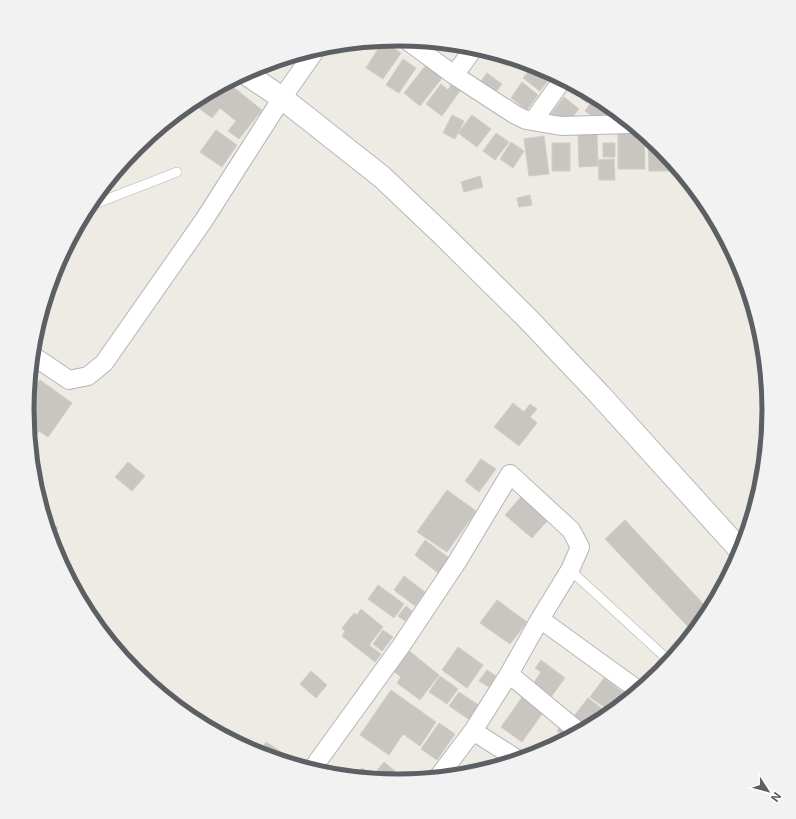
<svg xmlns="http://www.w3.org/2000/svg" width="796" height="819" viewBox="0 0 796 819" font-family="Inter,sans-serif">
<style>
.building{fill:#c9c6c2;stroke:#d2cdc3}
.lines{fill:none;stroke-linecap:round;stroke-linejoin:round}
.lane-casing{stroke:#b2b5b8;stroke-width:10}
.street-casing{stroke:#b2b5b8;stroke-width:20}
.secondary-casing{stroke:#b3b7bb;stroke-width:24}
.lane{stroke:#fff;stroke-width:9}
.street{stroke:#fff;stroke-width:18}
.secondary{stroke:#fff;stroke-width:22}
.rim{fill:none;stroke:#5c6064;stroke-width:5}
</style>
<rect width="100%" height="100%" fill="#eeebe4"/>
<path class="building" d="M383 41 401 53 383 79 366 68Z
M403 59 416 68 399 93 386 85Z
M426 65 442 78 420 106 404 93Z
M533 66 549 79 540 91 523 78Z
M487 73 502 84 491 98 476 88Z
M227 82 262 110 239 139 228 131 236 121 220 108 212 118 191 102Z
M453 82 462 88 442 116 426 104 441 84 448 90Z
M522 82 538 95 527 110 511 98Z
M572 85 593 95 587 103 572 92 576 87Z
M595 96 604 101 614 109 604 125 585 111Z
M564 97 579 109 566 125 551 114Z
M452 115 464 121 455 139 443 133Z
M472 115 491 129 477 147 458 133Z
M216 130 237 145 222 167 200 152Z
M640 130 644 134 645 169H618V131Z
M496 133 509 142 495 160 483 151Z
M597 134 598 166 579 167 578 135Z
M544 136 549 174 529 176 524 139Z
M648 137 660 147 667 156 668 159H670L673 163 674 171H649Z
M511 142 524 151 513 168 500 159Z
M552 143H570V171H552Z
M603 143H615V157H603Z
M614 159 615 180H599L598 160Z
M480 176 483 187 464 192 461 182Z
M530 195 532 205 519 207 517 198Z
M40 380 72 403 48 437 39 431 30 443 27 409 28 396Z
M513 403 524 412 530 404 537 409 530 417 537 423 519 446 494 427Z
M481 459 496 469 479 492 465 481Z
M128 462 145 476 132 491 115 477Z
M447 490 476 511 447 552 417 532Z
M521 497 547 521 532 538 505 515Z
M45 518 58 528 51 538Z
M625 520 709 610 693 632 605 539Z
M425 540 449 558 438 573 415 555Z
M404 576 425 592 415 606 394 590Z
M378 585 404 604 394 618 368 599Z
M497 600 527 622 510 644 480 623Z
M406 606 412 611 405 621 398 616Z
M361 609 383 627 369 645 381 654 375 662 342 636 345 631 342 628 354 613 357 615Z
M383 630 393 637 382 651 373 644Z
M458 647 483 665 467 688 442 670Z
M408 650 439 675 420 700 397 683 401 677 392 670Z
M541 660 565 678 551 697 533 684 541 672 535 668Z
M487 670 496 676 489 687 479 681Z
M311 671 327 685 316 698 300 684Z
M440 676 458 689 447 704 429 692Z
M604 678 629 697 611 712 590 697Z
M391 690 436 722 420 746 403 734 389 755 360 735Z
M459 692 480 706 470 720 449 706Z
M523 696 544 711 522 742 501 727Z
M588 698 609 714 588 726 574 716Z
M563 722 573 730 566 738 557 731Z
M439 723 455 734 437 760 421 749Z
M266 742 295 761 293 764 259 753Z
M384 762 395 771 389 780 380 779 374 774Z
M362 768 375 778 356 776Z"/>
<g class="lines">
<defs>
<path id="lane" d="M87 207 177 172
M570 570 665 657"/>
<path id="street" d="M405 39 454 75 514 114 526 120 561 126 632 124
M454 75 475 47
M533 121 563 79
M32 355 69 380 88 376 104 363 204 220 282 98 317 48
M540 619 638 690
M509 674 579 732
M473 731 517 759
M312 769 401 646 457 562 510 474 571 530 580 547 570 570 540 619 509 674 473 731 439 776"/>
<path id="secondary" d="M245 73 282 98 382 177 441 233 528 319 600 395 741 551"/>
</defs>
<use href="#lane" class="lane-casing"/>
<use href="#street" class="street-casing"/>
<use href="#secondary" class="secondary-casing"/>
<use href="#lane" class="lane"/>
<use href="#street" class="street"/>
<use href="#secondary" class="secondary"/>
</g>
<path d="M0 0H796V819H0ZM34 410a364 364 0 1 1 728 0a364 364 0 1 1-728 0Z" fill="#f2f2f3" fill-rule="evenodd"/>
<path class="rim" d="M34 410a364 364 0 1 1 728 0a364 364 0 1 1-728 0Z"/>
<g transform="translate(768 791) rotate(126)" stroke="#ffffff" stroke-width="3" paint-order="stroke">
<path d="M0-3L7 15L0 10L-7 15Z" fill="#5c6064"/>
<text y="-6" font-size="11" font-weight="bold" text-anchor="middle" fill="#5c6064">N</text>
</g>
</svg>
